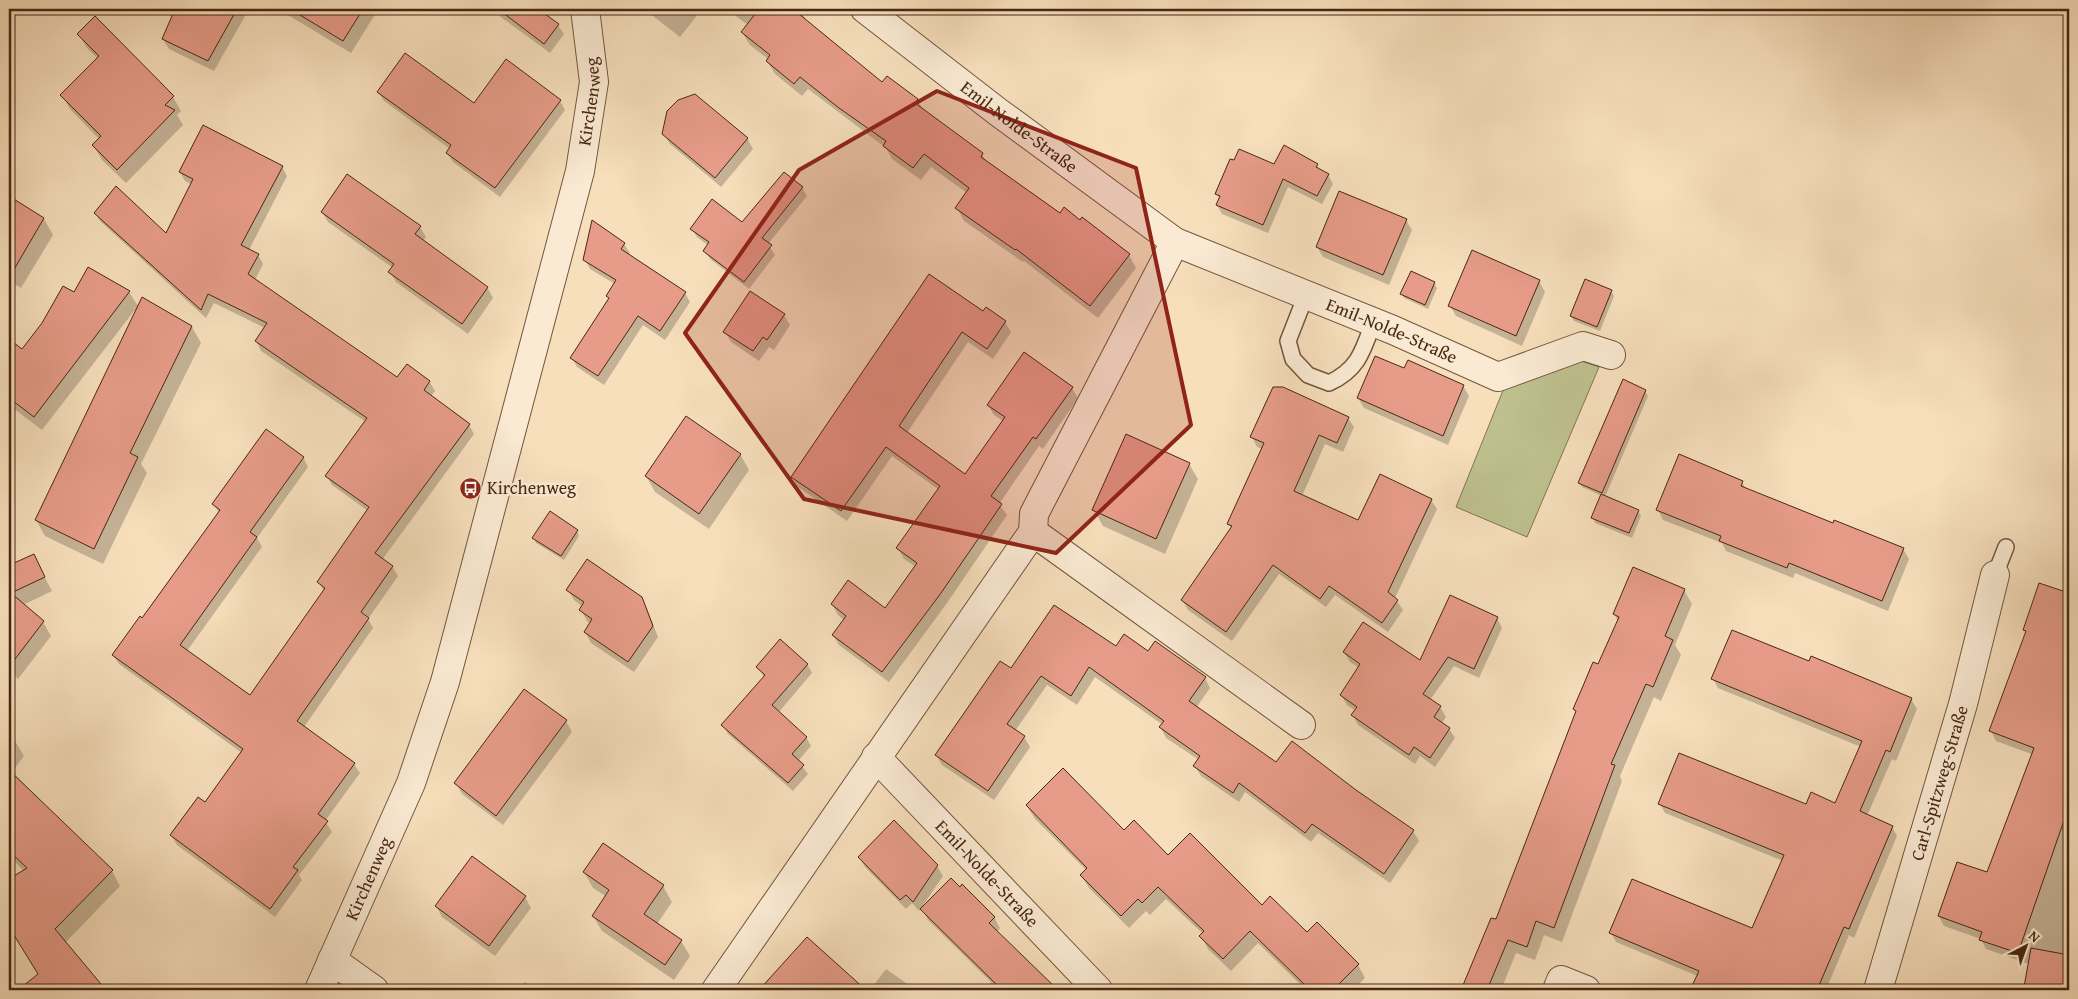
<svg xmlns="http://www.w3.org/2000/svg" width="2078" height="999" viewBox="0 0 2078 999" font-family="'Gentium Book Plus',serif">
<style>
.green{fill:#bec18f;stroke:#837450}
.shadow{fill:#0003}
.building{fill:#e79c89;stroke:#482712}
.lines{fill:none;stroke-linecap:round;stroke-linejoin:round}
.lane-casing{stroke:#74553c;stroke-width:18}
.street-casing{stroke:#74553c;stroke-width:30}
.lane{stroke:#faead3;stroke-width:15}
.street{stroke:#faead3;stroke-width:28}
.marked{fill:#8f2418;fill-opacity:0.2;stroke:#8f2418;stroke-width:4;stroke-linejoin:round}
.labels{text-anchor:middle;stroke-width:5;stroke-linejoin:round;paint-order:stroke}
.street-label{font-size:18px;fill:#482712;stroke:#faead3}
.poi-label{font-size:18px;fill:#482712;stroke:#faead3;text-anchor:start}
</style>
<rect width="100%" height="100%" fill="#f7dfbc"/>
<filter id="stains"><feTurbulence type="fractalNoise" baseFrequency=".004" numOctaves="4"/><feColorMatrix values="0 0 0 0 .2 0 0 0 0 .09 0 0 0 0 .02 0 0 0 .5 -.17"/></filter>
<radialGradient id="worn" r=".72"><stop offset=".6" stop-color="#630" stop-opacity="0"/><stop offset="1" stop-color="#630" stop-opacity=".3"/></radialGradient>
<path class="green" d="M1575 359 1599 367 1527 537 1456 507 1506 383Z"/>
<path class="shadow" d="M176 9H249L214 71 169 49 163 39Z
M281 9H373L376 13 351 53 283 12Z
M490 9H549L544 15 558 25 564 34 550 53Z
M644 9H702L680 37Z
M726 9H796L802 14 807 21 883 84 917 100 924 111 982 154 987 163 1061 214 1080 221 1129 255 1136 268 1098 318 1024 261 1023 262 964 221 957 208 967 193 931 167 921 180 892 159 886 148 808 89 802 96 775 74 767 61 768 59 750 45 742 32 748 25Z
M79 34 173 97 181 111 177 115 183 125 126 183 102 160 93 145 99 139 70 109 62 95 98 59 87 48Z
M378 92 475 104 560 101 565 110 500 197 453 162 447 153 450 149 384 101Z
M663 133 747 138 753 149 721 187 670 144Z
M1275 165H1317L1320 171 1328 175 1333 184 1322 204 1288 187 1268 233 1222 214 1217 205 1220 199 1216 193Z
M282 167 287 176 249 250 258 255 263 264 255 280 397 379 429 381 435 391 431 396 469 425 474 434 382 560 392 566 398 576 368 619 373 628 304 727 354 764 360 773 325 821 332 832 299 875 302 880 275 917 177 845 171 835 205 803 242 753 119 664 113 655 142 620 219 513 214 504 303 457 308 467 257 538 262 547 187 651 251 697 324 592 319 582 368 511 332 485 327 476 366 422 261 351 256 341 265 328 214 303 206 318 101 222 95 213 166 235 191 184 185 181 180 172Z
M802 188 807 196 768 244 775 255 749 289 710 259 705 251 709 246 697 237 692 229 742 224Z
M9 198 44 219 53 235 21 288 9 281Z
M322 212 420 227 426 237 423 241 487 287 493 298 468 334 396 282 390 272 393 268 328 222Z
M1406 220 1412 230 1389 285 1323 257 1317 247Z
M624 244 630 253 628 255 685 293 690 302 665 340 643 325 604 385 577 367 572 358 610 300 608 296 615 284 590 269 585 260Z
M1539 281 1545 292 1522 346 1456 316 1450 306Z
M1434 283 1437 288 1428 309 1404 298 1402 294Z
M1611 291 1614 296 1600 331 1574 321 1571 316Z
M129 292 138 306 42 430 9 405V341L22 351 74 294Z
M142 299 192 327 201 343 141 464 147 473 103 564 45 536 36 520Z
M986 309 1005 322 1011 332 993 359 968 342 907 433 965 475 1003 421 994 415 988 405 1024 354 1072 388 1078 398 1043 449 1039 446 999 504 1007 515 947 603 889 682 839 645 833 635 844 620 838 615 832 604 885 609 916 567 904 559 898 548 939 490 892 456 847 521 798 487 792 477Z
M784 315 790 325 774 350 769 347 759 361 731 342 725 332Z
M1405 370 1463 386 1469 396 1448 445 1364 408 1358 398Z
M1645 391 1648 396 1605 497 1638 511 1641 516 1632 538 1595 523 1593 518 1602 496 1582 487 1579 482Z
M1348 418 1354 427 1343 452 1325 444 1302 496 1359 522 1431 500 1437 509 1395 598 1403 610 1388 632 1335 595 1326 607 1279 574 1232 641 1188 610 1182 600 1232 529 1229 524 1262 449 1257 447 1252 437Z
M740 454 749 470 709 529 655 492 646 476Z
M1189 464 1198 479 1165 554 1103 526 1094 510Z
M1742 482 1746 489 1833 525 1903 549 1909 559 1888 611 1795 573 1793 578 1726 551 1722 543 1663 520 1658 510Z
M577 531 579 536 564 560 536 543 534 538Z
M33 555 52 591 23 605 43 622 51 636 18 679 9 670V567Z
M2040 584 2069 595V746L2063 745 2056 763 1996 741 1991 731 2027 634 2024 630Z
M568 590 641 597 647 609 658 637 634 672 591 643 585 632 591 624 587 621 581 610 583 607 574 600Z
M1684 590 1692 604 1675 645 1681 655 1661 701 1654 697 1620 776 1622 781 1562 942 1544 935 1535 960 1516 953 1501 990H1463L1492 919 1496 921 1577 713 1574 709 1599 665 1618 621 1614 614Z
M1497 618 1502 628 1479 678 1454 666 1430 700 1440 707 1446 717 1441 724 1449 729 1455 738 1435 767 1420 756 1415 764 1358 725 1353 715 1356 711 1347 705 1341 695 1359 668 1350 662 1344 652 1421 662Z
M1116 648 1148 652 1205 678 1210 688 1196 708 1276 764 1356 791 1413 831 1419 841 1390 883 1318 833 1311 842 1245 792 1239 802 1201 776 1195 766 1199 760 1166 738 1161 728 1163 725 1095 677 1077 705 1047 685 1015 731 1024 737 1030 747 994 800 942 765 936 755 1012 670Z
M1810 663 1911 699 1917 709 1896 761 1892 759 1867 816 1892 827 1897 836 1854 938 1849 935 1826 990H1731L1616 942 1611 933 1753 930 1783 861 1665 813 1660 804 1836 805 1861 747 1718 688 1713 679Z
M807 664 812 673 778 713 806 737 811 746 798 761 808 774 793 791 728 734 723 725 764 677 758 667Z
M566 721 572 732 503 825 462 794 456 783Z
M9 736 15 741 24 756 12 772 112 871 120 886 65 943 105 990H20L39 975 9 925V880L24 871 9 856Z
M2020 787 2069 806V990H2032L2027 980 2029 964 1986 949 1981 939 1944 926 1939 916 1988 874Z
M1027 806 1124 832 1262 907 1307 934 1358 965 1365 978 1353 990H1306L1258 943 1231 971 1208 949 1201 936 1203 934 1166 899 1150 915 1146 911 1129 928 1089 888 1081 875 1086 870 1035 819Z
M859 857 937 866 943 876 919 911 912 903 906 909 865 867Z
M584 872 663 886 672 902 657 924 681 941 690 956 674 980 602 931 593 916 607 897 593 888Z
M525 897 531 908 495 956 442 917 436 906Z
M922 909 994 917 1000 928 997 932 1056 990H984L991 982 928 920Z
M807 939 864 990H761Z
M886 969 916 990H870Z
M525 982 536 990H518Z"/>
<path class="building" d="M175 9H237L208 61 162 39Z
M290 9H363L343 41Z
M498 9H538L559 24 544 44Z
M759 9H793L882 82 887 76 918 99 915 103 983 153 981 157 1060 213 1064 207 1080 220 1082 217 1130 254 1090 306 1016 249 1015 250 955 208 969 188 924 154 913 168 883 146 886 141 839 108 800 77 794 84 766 61 770 55 741 32Z
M95 16 174 96 165 105 175 110 117 170 92 145 101 136 60 95 99 56 77 34Z
M405 53 474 103 506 59 561 100 495 188 446 153 451 145 377 92Z
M695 94 748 138 715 178 662 134 667 111 678 100Z
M203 125 283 166 241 245 259 254 248 274 397 377 407 364 430 381 424 390 470 424 375 553 393 566 361 612 369 618 297 721 355 763 318 814 328 821 293 867 298 870 270 909 170 835 198 797 205 802 243 749 112 655 140 616 142 618 220 510 212 504 266 429 304 457 250 532 257 537 180 645 250 695 325 588 317 582 369 507 325 476 367 418 255 341 267 323 208 294 201 310 94 213 116 186 166 233 193 179 179 172Z
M1284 145 1318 164 1316 167 1329 174 1317 196 1283 179 1263 225 1216 205 1220 196 1215 194 1230 159 1234 160 1239 149 1274 164Z
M784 172 803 187 762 238 772 245 744 282 703 251 709 242 690 229 712 199 742 222Z
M347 174 421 226 415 234 488 287 462 324 388 272 394 264 321 212Z
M1339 191 1407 219 1383 275 1316 247Z
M9 196 44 218 9 278Z
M592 220 625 243 621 249 686 292 660 331 638 316 598 376 570 358 609 298 606 296 616 280 583 260Z
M1472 250 1540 280 1516 336 1448 306Z
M88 267 130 291 34 417 9 398V339L22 349 42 323 63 286 74 292Z
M1411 271 1435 282 1425 305 1400 294Z
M929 274 983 311 986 307 1006 321 987 349 962 332 899 426 965 474 1005 417 987 405 1024 352 1073 387 1036 439 1033 437 991 496 1002 504 941 593 882 672 832 635 846 616 831 604 848 580 885 608 917 563 896 548 940 486 886 447 841 511 791 477Z
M1585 279 1612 290 1597 327 1570 316Z
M750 291 785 314 767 340 763 337 753 351 723 332Z
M142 297 192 326 130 453 138 457 94 549 35 520Z
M1375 356 1404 368 1408 360 1464 385 1443 436 1357 398Z
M1623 379 1646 390 1602 493 1578 483Z
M1273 387H1283L1349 417 1337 443 1319 435 1294 491 1358 520 1380 474 1432 499 1388 592 1398 600 1382 623 1329 586 1320 599 1273 565 1226 632 1181 600 1232 526 1227 524 1264 443 1250 437Z
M686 416 741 454 699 514 645 476Z
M1126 434 1190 463 1156 539 1092 510Z
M1679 454 1743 481 1741 486 1833 523 1834 520 1904 548 1882 601 1789 563 1787 568 1719 541 1721 536 1656 510Z
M1601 494 1639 510 1629 533 1591 518Z
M550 511 578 530 561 556 532 538Z
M34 554 45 577 11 593 44 621 9 667V574L14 563Z
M587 559 642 597 653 626 628 662 584 632 592 619 579 610 584 602 566 590Z
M1633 567 1685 589 1665 636 1673 640 1653 687 1646 684 1611 764 1615 765 1554 928 1536 921 1527 947 1508 940 1487 990H1461L1491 918 1496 919 1576 711 1573 709 1583 686 1593 662 1598 664 1619 617 1613 614Z
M2039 583 2069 593V806L2018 953 1979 940 1982 932 1938 916 1957 862 1987 872 2034 748 1989 731 2026 631 2023 630Z
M1450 595 1498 617 1474 669 1448 657 1423 694 1441 706 1434 717 1450 728 1430 758 1414 747 1409 755 1351 715 1357 707 1340 695 1360 664 1343 652 1363 622 1420 660Z
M1054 605 1116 646 1124 634 1148 651 1155 641 1206 677 1189 701 1276 762 1292 741 1356 790 1414 830 1384 874 1312 824 1305 833 1239 783 1233 793 1193 766 1200 756 1159 727 1164 721 1089 667 1071 696 1041 676 1007 724 1025 736 988 791 935 755 1000 661 1011 668Z
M1732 630 1809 661 1811 656 1912 698 1890 752 1886 750 1860 811 1893 826 1849 929 1844 927 1817 990H1690L1699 971 1609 933 1632 879 1752 928 1784 855 1658 804 1679 753 1806 804 1811 792 1835 803 1862 741 1711 679Z
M780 639 808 664 772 705 807 737 792 754 804 765 788 783 721 725 765 675 756 667Z
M524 689 567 720 496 816 454 783Z
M1063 768 1124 830 1134 820 1168 855 1190 833 1262 905 1270 896 1307 932 1317 922 1359 964 1333 990H1310L1250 931 1223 959 1199 936 1204 931 1158 887 1142 903 1138 899 1121 916 1080 875 1087 868 1026 805Z
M9 770 113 870 55 929 106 990H18L38 974 9 927V879L27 868 9 851Z
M894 820 938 865 913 902 906 895 900 900 858 857Z
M603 843 664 885 644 914 682 940 665 965 592 916 609 890 583 872Z
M472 856 526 896 489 946 435 906Z
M951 878 960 887 962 884 995 917 989 923 1058 990H1002L920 909Z
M807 937 866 990H759Z
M2031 948 2069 955V990H2043L2024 987Z"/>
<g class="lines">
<defs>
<path id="lane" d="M1306 295 1288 341 1293 359 1308 375 1329 383C1358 370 1363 351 1373 323
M1995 575 2006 547"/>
<g id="street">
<path id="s1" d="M865 9 998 112 1175 242 1393 330 1498 377 1583 346 1611 355"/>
<path d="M1033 532 1301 725"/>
<path id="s2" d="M876 757 1098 990"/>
<path d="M332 960 374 990"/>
<path id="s3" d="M319 990 411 783 445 682 580 171 594 82 585 9"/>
<path d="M716 990 1033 532 1034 514 1175 242"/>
<path d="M1557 990 1561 980 1586 990"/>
<path id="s4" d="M1878 990 1963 704 1995 575"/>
</g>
</defs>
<use href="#lane" class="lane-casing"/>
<use href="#street" class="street-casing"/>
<use href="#lane" class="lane"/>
<use href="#street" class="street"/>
</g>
<path class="marked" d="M937 91 1136 168 1191 425 1056 553 804 499 685 333 799 170Z"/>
<defs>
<symbol id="bus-disc" viewBox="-11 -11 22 22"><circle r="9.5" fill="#8f2418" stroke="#faead3"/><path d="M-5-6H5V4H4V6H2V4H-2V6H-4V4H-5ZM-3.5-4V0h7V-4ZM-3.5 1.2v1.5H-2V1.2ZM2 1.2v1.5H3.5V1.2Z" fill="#fff"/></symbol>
</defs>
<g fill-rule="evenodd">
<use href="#bus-disc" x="458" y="476" width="25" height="25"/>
</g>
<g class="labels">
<g class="street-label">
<text dy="6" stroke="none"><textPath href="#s3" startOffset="932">Kirchenweg</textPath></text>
<text dy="6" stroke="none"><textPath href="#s1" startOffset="194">Emil-Nolde-Straße</textPath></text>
<text dy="6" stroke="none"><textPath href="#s1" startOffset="622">Emil-Nolde-Straße</textPath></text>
<text dy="6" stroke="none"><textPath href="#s4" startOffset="216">Carl-Spitzweg-Straße</textPath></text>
<text dy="6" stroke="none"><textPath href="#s2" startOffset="161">Emil-Nolde-Straße</textPath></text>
<text dy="6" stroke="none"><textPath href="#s3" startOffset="122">Kirchenweg</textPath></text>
</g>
<g class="poi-label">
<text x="487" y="494">Kirchenweg</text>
</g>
</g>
<rect width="2078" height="999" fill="none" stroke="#f7dfbc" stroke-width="30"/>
<rect x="10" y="10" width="2058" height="979" fill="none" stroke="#482712" stroke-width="2.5"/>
<rect x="15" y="15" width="2048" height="969" fill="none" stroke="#482712"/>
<g transform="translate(2026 946) rotate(41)" stroke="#faead3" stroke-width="4" paint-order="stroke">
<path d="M0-4L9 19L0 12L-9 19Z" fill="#482712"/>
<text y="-8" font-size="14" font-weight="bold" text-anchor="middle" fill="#482712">N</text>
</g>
<rect width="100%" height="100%" filter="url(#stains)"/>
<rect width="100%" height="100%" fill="url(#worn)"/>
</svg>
